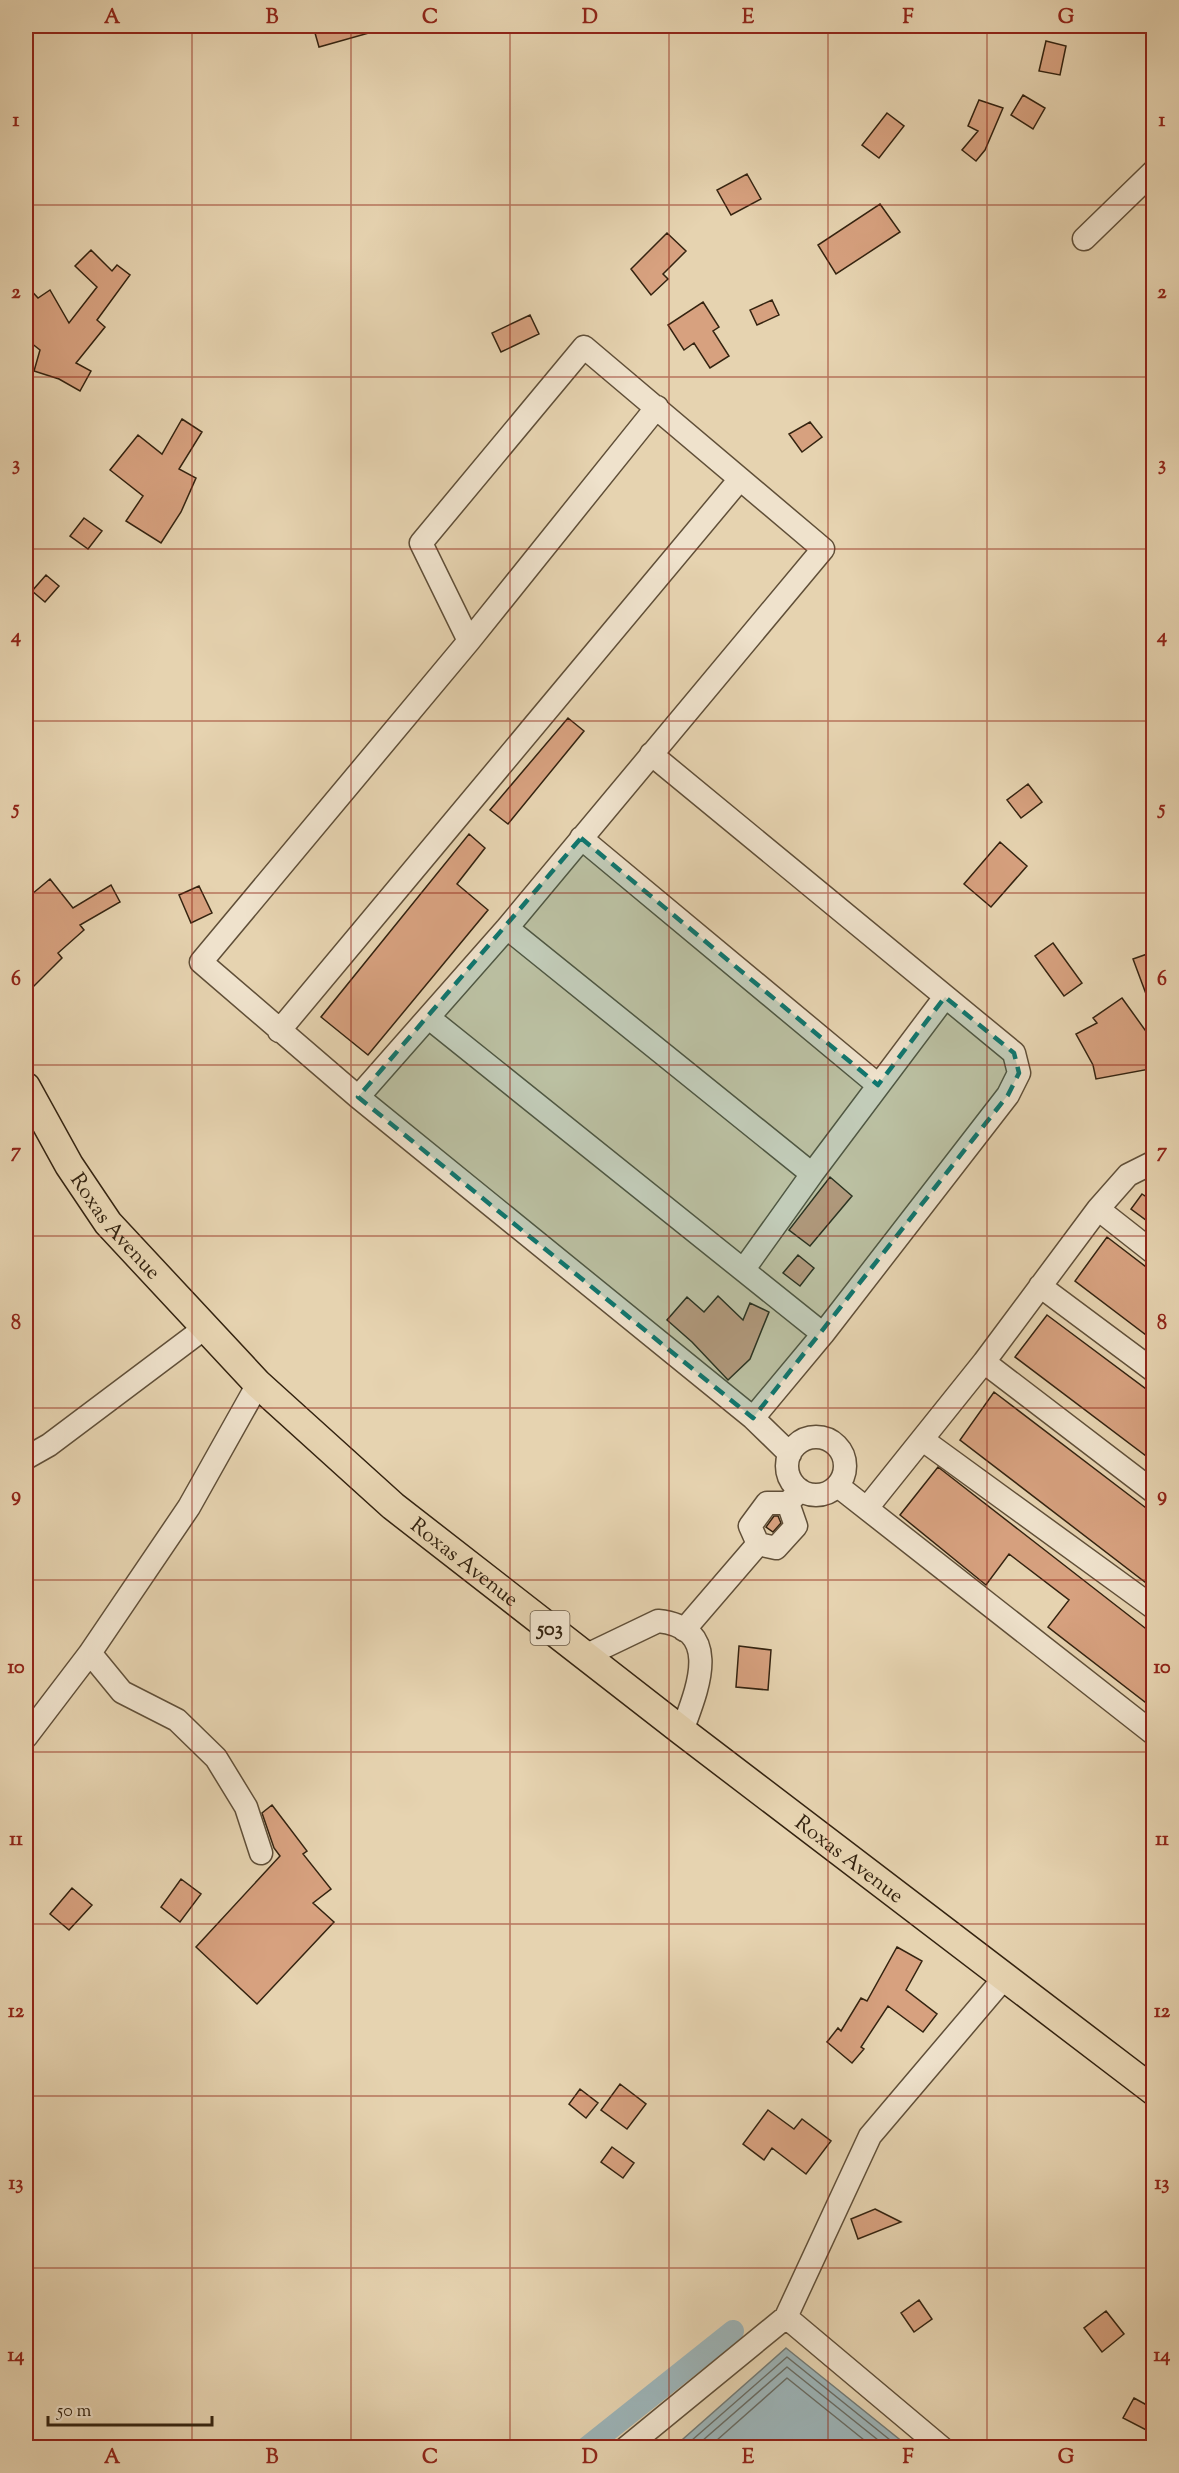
<svg xmlns="http://www.w3.org/2000/svg" width="1179" height="2473" viewBox="0 0 1179 2473" font-family="'Sorts Mill Goudy',serif">
<style>
.water{fill:#9cb4b8;stroke:#727a75;stroke-width:1.5}
.lines{fill:none;stroke-linecap:round;stroke-linejoin:round}
.shore{stroke:#686c64;stroke-width:1.5}
.canal{stroke:#9cb4b8;stroke-width:22}
.building{fill:#d7a17f;stroke:#342310;stroke-width:1.5}
.minor-casing{stroke:#604f38;stroke-width:25}
.major-casing{stroke:#342310;stroke-width:31}
.minor{stroke:#efe2cc;stroke-width:22}
.major{stroke:#e6d3b0;stroke-width:28}
.marked{fill:#0f766e;fill-opacity:0.2;stroke:#0f766e;stroke-width:4.5;stroke-dasharray:12 8;stroke-linejoin:round}
.grid{fill:none;stroke:#8f2418;stroke-width:1.5;stroke-opacity:0.55}
.labels{text-anchor:middle;stroke-width:6;stroke-linejoin:round;paint-order:stroke}
.shield{fill:#efe2cc;stroke:#6c5c48;stroke-width:1.5}
.shield-label{font-size:20px;font-weight:bold;fill:#342310}
.street-label{font-size:21px;fill:#342310;stroke:#efe2cc}
.neatline{fill:none;stroke:#8f2418;stroke-width:2}
.grid-label{font-size:20px;text-anchor:middle;font-weight:bold;fill:#8f2418}
</style>
<rect width="100%" height="100%" fill="#e6d3b0"/>
<filter id="stains"><feTurbulence type="fractalNoise" baseFrequency=".00333" numOctaves="4"/><feColorMatrix values="0 0 0 0 .2 0 0 0 0 .09 0 0 0 0 .02 0 0 0 .5 -.17"/></filter>
<radialGradient id="worn" r=".72"><stop offset=".6" stop-color="#630" stop-opacity="0"/><stop offset="1" stop-color="#630" stop-opacity=".3"/></radialGradient>
<path class="water" d="M786 2348 909 2447H674Z"/>
<g class="lines">
<path class="shore" d="M683 2448 787 2357 900 2448
M694 2448 787 2367 888 2448
M708 2448 787 2378 874 2448"/>
<path class="canal" d="M586 2448 733 2331"/>
</g>
<path class="building" d="M313 26H376V31L319 47Z
M1046 41 1066 46 1060 75 1039 71Z
M1023 95 1045 108 1033 129 1011 115Z
M979 100 1003 108 985 150 976 161 962 150 978 131 968 126Z
M887 113 904 126 879 158 862 145Z
M747 174 761 199 731 215 717 190Z
M880 204 900 232 836 274 818 245Z
M667 233 686 251 663 274 668 279 651 295 631 269Z
M91 250 112 271 117 265 130 275 97 320 105 327 76 363 91 371 80 391 59 379 34 371 40 350 26 339V285L38 298 50 290 69 323 97 287 75 266Z
M772 300 779 315 757 325 750 310Z
M703 302 719 327 713 331 729 356 710 368 694 343 684 350 668 325Z
M530 315 539 334 501 352 492 333Z
M182 419 202 432 179 469 196 478 181 512 161 543 126 521 143 496 110 470 138 435 162 454Z
M810 422 822 437 802 452 789 434Z
M84 518 102 531 88 549 70 536Z
M46 575 59 586 45 602 32 591Z
M568 718 584 731 508 824 490 810Z
M1028 784 1042 802 1021 818 1007 800Z
M469 834 485 848 457 884 488 910 368 1055 321 1017Z
M1000 842 1027 866 991 907 964 884Z
M50 879 73 908 111 885 120 902 80 925 84 930 58 953 62 958 26 994V899Z
M199 886 212 913 191 923 179 895Z
M1053 943 1082 983 1064 996 1035 956Z
M1150 953 1154 963V1010H1152L1133 959Z
M1122 998 1153 1041 1146 1046 1150 1069 1096 1079 1093 1065 1076 1034 1097 1023 1093 1018Z
M830 1177 852 1196 810 1246 789 1230Z
M1142 1194 1154 1202V1226L1131 1209Z
M1107 1237 1154 1273V1341L1075 1281Z
M798 1255 814 1268 800 1286 783 1273Z
M718 1296 743 1320 750 1303 769 1312 750 1359 728 1380 692 1342 667 1320 687 1297 704 1312Z
M1047 1315 1154 1395V1462L1015 1357Z
M994 1392 1154 1514V1589L960 1440Z
M938 1467 1154 1635V1709L1048 1627 1069 1600 1009 1554 986 1585 900 1515Z
M774 1516H778L781 1523 773 1532 766 1527Z
M739 1646 771 1650 768 1690 736 1687Z
M272 1805 307 1851 303 1854 331 1889 313 1903 334 1922 257 2004 196 1947 280 1856 274 1848 262 1813Z
M181 1879 201 1894 180 1922 161 1907Z
M72 1888 92 1905 69 1930 50 1914Z
M897 1947 922 1961 906 1990 937 2014 923 2032 888 2006 861 2047 864 2049 852 2063 827 2042 838 2028 841 2031 861 1998 867 2001Z
M620 2084 646 2104 627 2129 601 2110Z
M580 2089 598 2103 586 2118 569 2104Z
M768 2110 794 2129 802 2119 831 2141 806 2174 772 2148 764 2160 743 2144Z
M612 2147 634 2163 623 2178 601 2162Z
M875 2209 901 2222 858 2239 851 2219Z
M919 2300 932 2319 914 2332 901 2313Z
M1106 2311 1124 2334 1102 2352 1084 2328Z
M1134 2398 1154 2409V2434L1123 2418Z"/>
<g class="lines">
<defs>
<path id="minor" d="M1084 239 1154 171
M657 407 469 641 201 962 358 1097 753 1418 790 1454
M651 754 1014 1053 1019 1073 1008 1095 823 1334 753 1418
M581 838 878 1085
M507 928 812 1174
M429 1018 823 1334
M279 1031 740 479
M358 1097 507 928 823 549 584 347 421 543 469 641
M1098 1209 1154 1253
M744 1269 812 1174 945 997
M1040 1286 1154 1371
M984 1362 1154 1492
M787 1466a29 29 0 1 1 58 0a29 29 0 1 1-58 0Z
M923 1440 1154 1608
M26 1458 49 1445 206 1327
M838 1486 1154 1734
M867 1508 984 1362 1098 1209 1128 1175 1154 1162
M758 1544 750 1526 767 1503H788L800 1490
M758 1544 776 1548 796 1526 788 1503
M684 1630 758 1544
M90 1653 122 1692 177 1720 216 1758 246 1807 261 1853
M585 1656 658 1621C725 1628 696 1692 682 1731
M26 1737 90 1653 189 1507 258 1384
M786 2317 942 2448
M626 2448 786 2317 870 2136 1005 1977"/>
<g id="major">
<path id="s1" d="M26 1087 69 1165 108 1223 258 1384 393 1506 682 1731 1154 2091"/>
</g>
</defs>
<use href="#minor" class="minor-casing"/>
<use href="#major" class="major-casing"/>
<use href="#minor" class="minor"/>
<use href="#major" class="major"/>
</g>
<path class="marked" d="M581 838 878 1085 945 997 1014 1053 1019 1073 1008 1095 753 1418 358 1097Z"/>
<path class="grid" d="M192 26V2448M351 26V2448M510 26V2448M669 26V2448M828 26V2448M987 26V2448M26 205H1154M26 377H1154M26 549H1154M26 721H1154M26 893H1154M26 1065H1154M26 1236H1154M26 1408H1154M26 1580H1154M26 1752H1154M26 1924H1154M26 2096H1154M26 2268H1154"/>
<g class="labels">
<rect class="shield" x="530.5" y="1611" width="39" height="34" rx="4.5"/>
<g class="shield-label">
<text x="550" y="1635">503</text>
</g>
<g class="street-label">
<text dy="7" stroke="none"><textPath href="#s1" startOffset="166">Roxas Avenue</textPath></text>
<text dy="7" stroke="none"><textPath href="#s1" startOffset="652">Roxas Avenue</textPath></text>
<text dy="7" stroke="none"><textPath href="#s1" startOffset="1138">Roxas Avenue</textPath></text>
</g>
</g>
<rect width="1179" height="2473" fill="none" stroke="#e6d3b0" stroke-width="66"/>
<path d="M48 2416v9h164v-9" fill="none" stroke="#342310" stroke-width="3"/>
<text x="57" y="2416" font-size="18" fill="#342310" stroke="#efe2cc" stroke-width="4.5" paint-order="stroke">50 m</text>
<rect x="33" y="33" width="1113" height="2407" class="neatline"/>
<g class="grid-label">
<text x="112" y="23">A</text>
<text x="272" y="23">B</text>
<text x="430" y="23">C</text>
<text x="590" y="23">D</text>
<text x="748" y="23">E</text>
<text x="908" y="23">F</text>
<text x="1066" y="23">G</text>
<text x="16" y="126">1</text>
<text x="1162" y="126">1</text>
<text x="16" y="298">2</text>
<text x="1162" y="298">2</text>
<text x="16" y="470">3</text>
<text x="1162" y="470">3</text>
<text x="16" y="642">4</text>
<text x="1162" y="642">4</text>
<text x="16" y="814">5</text>
<text x="1162" y="814">5</text>
<text x="16" y="985">6</text>
<text x="1162" y="985">6</text>
<text x="16" y="1157">7</text>
<text x="1162" y="1157">7</text>
<text x="16" y="1329">8</text>
<text x="1162" y="1329">8</text>
<text x="16" y="1501">9</text>
<text x="1162" y="1501">9</text>
<text x="16" y="1673">10</text>
<text x="1162" y="1673">10</text>
<text x="16" y="1845">11</text>
<text x="1162" y="1845">11</text>
<text x="16" y="2017">12</text>
<text x="1162" y="2017">12</text>
<text x="16" y="2189">13</text>
<text x="1162" y="2189">13</text>
<text x="16" y="2361">14</text>
<text x="1162" y="2361">14</text>
<text x="112" y="2463">A</text>
<text x="272" y="2463">B</text>
<text x="430" y="2463">C</text>
<text x="590" y="2463">D</text>
<text x="748" y="2463">E</text>
<text x="908" y="2463">F</text>
<text x="1066" y="2463">G</text>
</g>
<rect width="100%" height="100%" filter="url(#stains)"/>
<rect width="100%" height="100%" fill="url(#worn)"/>
</svg>
